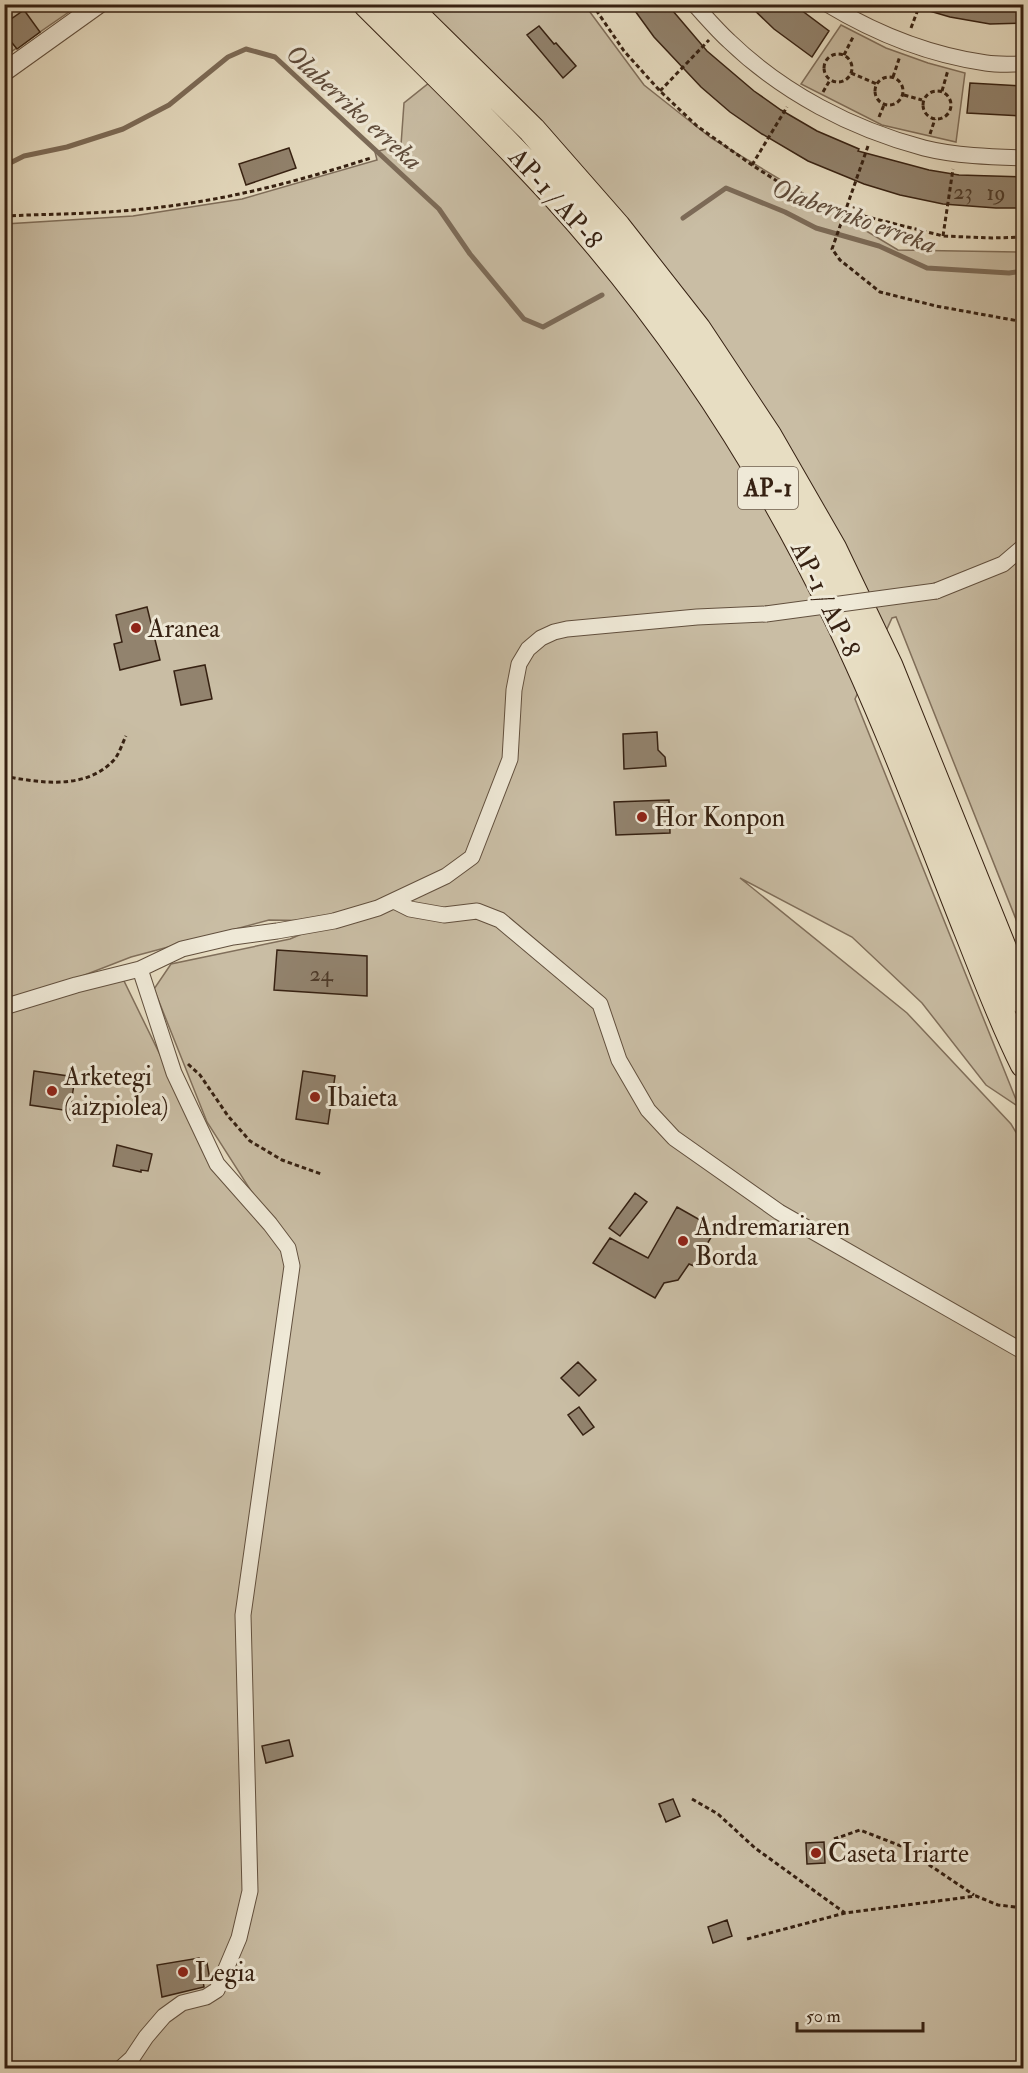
<svg xmlns="http://www.w3.org/2000/svg" width="1028" height="2073" viewBox="0 0 1028 2073" font-family="'IM FELL Double Pica',serif">
<style>
.green{fill:#c9bda4;stroke:#806f5b;stroke-width:1.5}
.lines{fill:none;stroke-linecap:round;stroke-linejoin:round}
.stream{stroke:#7c6b58;stroke-width:5}
.building{fill:#92836e;stroke:#362112;stroke-width:1.5}
.minor-casing{stroke:#62503e;stroke-width:17}
.tertiary-casing{stroke:#62503e;stroke-width:20}
.motorway-casing{stroke:#362112;stroke-width:29}
.path{stroke:#362112;stroke-width:3;stroke-dasharray:4.5 3;stroke-linecap:butt}
.minor{stroke:#efe9d7;stroke-width:15}
.tertiary{stroke:#efe9d7;stroke-width:18}
.motorway{stroke:#e7ddc2;stroke-width:27}
.minor-bridge-casing{stroke:#62503e;stroke-width:17;stroke-linecap:butt}
.minor-bridge{stroke:#efe9d7;stroke-width:15}
.poi-dot{fill:#8f2418;stroke:#efe9d7;stroke-width:2}
.labels{text-anchor:middle;stroke-width:6;stroke-linejoin:round;paint-order:stroke}
.number-label{font-size:22px;fill:#4d3a29}
.shield{fill:#efe9d7;stroke:#6e5d4d;stroke-width:1.5}
.shield-label{font-size:24px;font-weight:bold;fill:#362112}
.street-label{font-size:26px;fill:#362112;stroke:#efe9d7}
.poi-label{font-size:26px;fill:#362112;stroke:#efe9d7;text-anchor:start}
.water-label{font-size:27px;font-style:italic;fill:#5f4c3b;stroke:#efe9d7}
</style>
<rect width="100%" height="100%" fill="#e7ddc2"/>
<filter id="stains"><feTurbulence type="fractalNoise" baseFrequency=".00333" numOctaves="4"/><feColorMatrix values="0 0 0 0 .2 0 0 0 0 .09 0 0 0 0 .02 0 0 0 .5 -.17"/></filter>
<radialGradient id="worn" r=".72"><stop offset=".6" stop-color="#630" stop-opacity="0"/><stop offset="1" stop-color="#630" stop-opacity=".3"/></radialGradient>
<path class="green" d="M584 4 644 85 711 138 898 250 1023 252V937L896 617 892 618 855 699 1019 1107 986 1085 922 1003 852 937 740 878 907 1013 1011 1124 1023 1144V2068H5V1011L123 979 193 1122 285 1244 207 1122 154 989 171 964 290 939 332 921 269 920 131 957 5 1006V224L133 216 242 199 377 160 375 152 401 145 404 103 440 74 391 5Z
M5 5H79L5 56Z
M841 25 886 48 928 63 965 73 956 142 882 125 801 84Z"/>
<g class="lines">
<path class="stream" d="M4 166 24 156 67 147 123 129 169 105 228 57 246 49 275 57 439 209 470 254 524 319 543 327 602 295
M683 218 726 188 785 212 816 228 879 246 927 268 1009 273 1024 271"/>
</g>
<path class="building" d="M630 4H667L707 51 754 91 781 110 817 131 859 149 858 151 929 170 959 175 1023 177V208H996L943 204 900 195 864 184 808 161 762 134 730 112 701 87 654 37Z
M748 4H793L829 31 812 57 774 29Z
M919 4H1023V23L990 24 950 17 919 8Z
M24 10 40 32 17 49 4 33V24Z
M539 26 554 44 556 43 576 66 563 78 527 35Z
M970 83 1023 86V116L967 113Z
M289 148 296 168 246 185 239 164Z
M147 607 160 660 120 670 114 644 122 642 116 615Z
M205 665 212 699 181 705 174 671Z
M657 732 658 750 665 757 666 766 624 769 623 734Z
M669 800 670 833 616 835 614 802Z
M277 950 367 956V996L274 990Z
M34 1071 75 1077 70 1111 30 1105Z
M303 1071 335 1076 328 1124 296 1119Z
M117 1145 152 1154 148 1171 141 1170V1172L113 1166Z
M635 1193 647 1202 620 1236 609 1228Z
M677 1207 716 1229 694 1266 689 1264 678 1280 664 1283 655 1298 593 1263 610 1238 648 1258Z
M578 1362 596 1380 579 1396 561 1378Z
M579 1407 594 1427 583 1435 568 1415Z
M289 1740 293 1756 266 1763 262 1746Z
M673 1799 680 1816 666 1822 659 1804Z
M824 1842 825 1863 807 1864 806 1843Z
M727 1920 732 1936 713 1943 708 1927Z
M199 1958 201 1965 207 1963 210 1980 203 1981 204 1987 162 1997 157 1965Z"/>
<g class="lines">
<defs>
<path id="minor" d="M694 4C706 17 717 30 729 41 783 93 852 129 924 148 956 156 991 157 1024 158
M827 4C875 33 930 55 986 63 998 65 1011 64 1024 64
M936 591 1003 564 1024 546
M394 901 410 909 444 915 477 911 500 920 600 1004 619 1060 648 1110 674 1138 779 1212 1024 1352
M4 1007 76 985 140 969 182 949 233 937 277 931 334 921 378 908 446 876 472 857 510 759 514 690 519 664 528 649 541 638 554 632 567 629 697 617 766 614
M121 2068 132 2058 146 2037 164 2016 182 2003 206 1997 217 1990 239 1938 250 1891 243 1615 292 1266 288 1248 270 1224 217 1164 174 1073 140 969"/>
<path id="tertiary" d="M4 72 99 4"/>
<path id="motorway" d="M367 4C430 67 494 128 554 194 669 320 764 465 838 619 887 720 926 826 967 929 985 974 1002 1020 1024 1064
M404 4 532 130 617 227 697 329 768 436 833 549 889 666 1024 1001"/>
</defs>
<use href="#minor" class="minor-casing"/>
<use href="#tertiary" class="tertiary-casing"/>
<use href="#motorway" class="motorway-casing"/>
<path class="path" d="M592 4 624 51 660 91 697 126 752 165 788 188 844 211 943 236 992 238 1024 237
M911 28 920 4
M824 68a14 14 0 1 1 28 0a14 14 0 1 1-28 0Z
M844 55 853 37
M851 73 877 84
M875 91a14 14 0 1 1 28 0a14 14 0 1 1-28 0Z
M893 77 900 56
M923 105a14 14 0 1 1 28 0a14 14 0 1 1-28 0Z
M660 91 709 40
M942 91 948 70
M823 92 830 80
M904 95 922 100
M879 117 884 105
M930 134 935 119
M868 146 832 249 840 260 880 292 936 306 1024 322
M752 165 787 107
M4 216C47 214 91 214 133 210 216 203 293 183 371 158
M943 236 953 169
M4 776C40 783 85 790 113 761 119 755 122 744 126 736
M188 1064 200 1075 228 1116 250 1141 282 1160 321 1174
M692 1799 718 1814 755 1848 845 1913 976 1896 998 1905 1024 1908
M834 1839 860 1830 901 1846 974 1895
M747 1939 845 1913"/>
<use href="#minor" class="minor"/>
<use href="#tertiary" class="tertiary"/>
<use href="#motorway" class="motorway"/>
<defs>
<path id="minor-bridge" d="M766 614 936 591"/>
</defs>
<use href="#minor-bridge" class="minor-bridge-casing"/>
<use href="#minor-bridge" class="minor-bridge"/>
</g>
<g class="poi-dot">
<circle cx="136" cy="628" r="6"/>
<circle cx="642" cy="817" r="6"/>
<circle cx="52" cy="1091" r="6"/>
<circle cx="315" cy="1097" r="6"/>
<circle cx="683" cy="1241" r="6"/>
<circle cx="816" cy="1853" r="6"/>
<circle cx="183" cy="1972" r="6"/>
</g>
<g class="labels">
<g class="number-label">
<text x="963" y="199">23</text>
<text x="996" y="200">19</text>
<text x="321" y="981">24</text>
</g>
<rect class="shield" x="738" y="467" width="60" height="42" rx="4.5"/>
<g class="shield-label">
<text x="768" y="496">AP-1</text>
</g>
<g class="street-label">
<text transform="translate(556 198) rotate(48)" y="9">AP-1 / AP-8</text>
<text transform="translate(826 599) rotate(64)" y="9">AP-1 / AP-8</text>
</g>
<g class="poi-label">
<text x="148" y="637">Aranea</text>
<text x="654" y="826">Hor Konpon</text>
<text x="64" y="1085">Arketegi<tspan x="64" dy="30">(aizpiolea)</tspan></text>
<text x="327" y="1106">Ibaieta</text>
<text x="695" y="1235">Andremariaren<tspan x="695" dy="30">Borda</tspan></text>
<text x="828" y="1862">Caseta Iriarte</text>
<text x="195" y="1981">Legia</text>
</g>
<g class="water-label">
<text transform="translate(354 107) rotate(42)" y="9">Olaberriko erreka</text>
<text transform="translate(854 216) rotate(20)" y="9">Olaberriko erreka</text>
</g>
</g>
<rect width="1028" height="2073" fill="none" stroke="#e7ddc2" stroke-width="24"/>
<rect x="6" y="6" width="1016" height="2061" fill="none" stroke="#362112" stroke-width="3"/>
<rect x="12" y="12" width="1004" height="2049" fill="none" stroke="#362112" stroke-width="1.5"/>
<path d="M797 2022v9h126v-9" fill="none" stroke="#362112" stroke-width="3"/>
<text x="806" y="2022" font-size="18" fill="#362112" stroke="#efe9d7" stroke-width="4.5" paint-order="stroke">50 m</text>
<rect width="100%" height="100%" filter="url(#stains)"/>
<rect width="100%" height="100%" fill="url(#worn)"/>
</svg>
